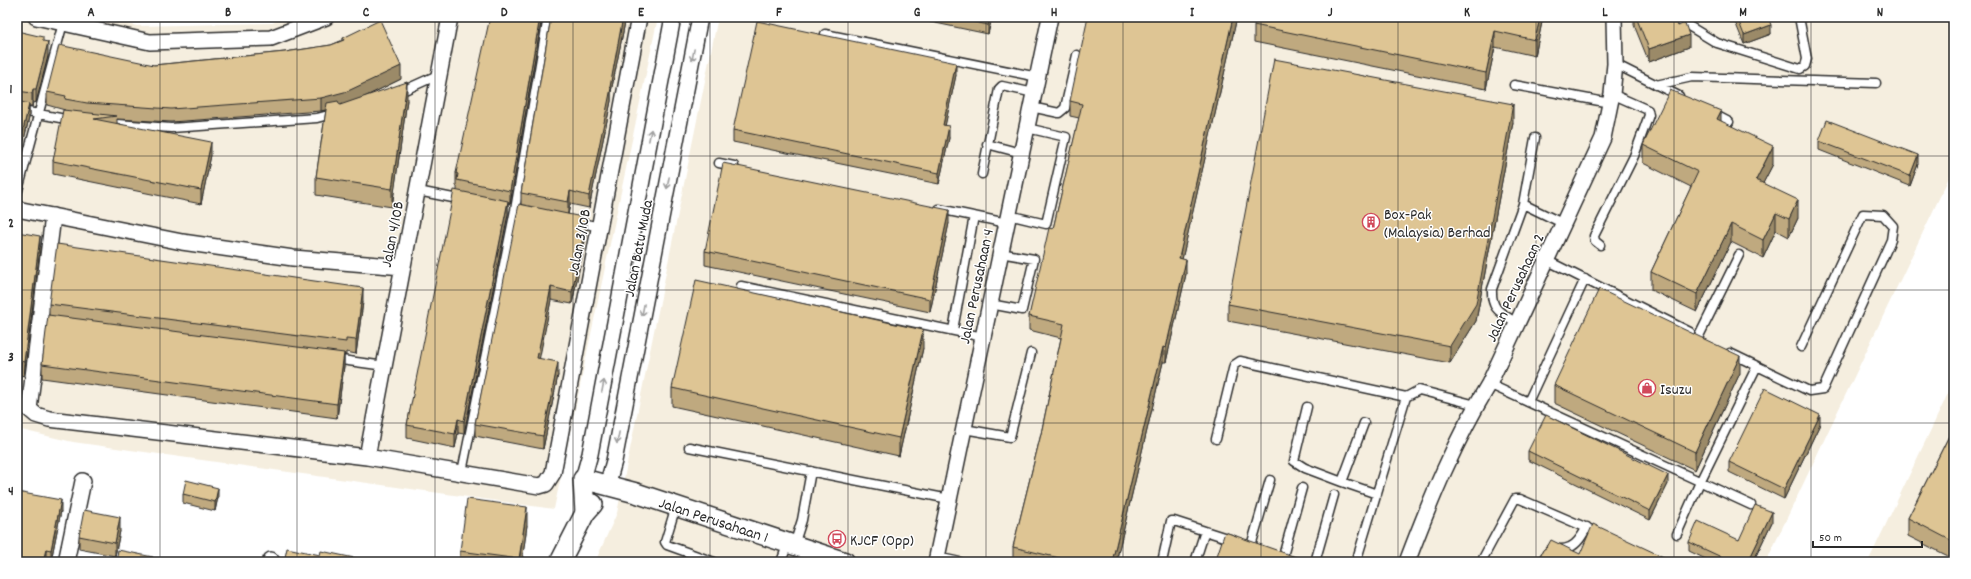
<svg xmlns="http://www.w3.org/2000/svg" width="1971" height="579" viewBox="0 0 1971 579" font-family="Dekko,sans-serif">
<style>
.built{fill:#f5eedf}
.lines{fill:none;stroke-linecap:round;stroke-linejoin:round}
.service-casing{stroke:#2b2b2b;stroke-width:11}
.minor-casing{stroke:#2b2b2b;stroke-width:18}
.tertiary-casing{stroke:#2b2b2b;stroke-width:22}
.service{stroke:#fff;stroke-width:8}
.minor{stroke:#fff;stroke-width:15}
.tertiary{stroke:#fff;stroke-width:19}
.wall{fill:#bfa97f;stroke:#2b2b2b}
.shaded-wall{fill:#9b8a68;stroke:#2b2b2b}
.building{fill:#dec594;stroke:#2b2b2b}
.oneway{stroke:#a0a0a0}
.grid{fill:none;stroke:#2b2b2b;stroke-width:1;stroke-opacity:0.55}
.labels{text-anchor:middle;stroke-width:3;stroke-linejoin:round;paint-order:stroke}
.poi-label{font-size:16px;fill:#2b2b2b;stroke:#fff;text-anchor:start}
.street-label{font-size:16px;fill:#2b2b2b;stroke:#fff}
.neatline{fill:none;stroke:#2b2b2b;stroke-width:1.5}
.grid-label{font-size:13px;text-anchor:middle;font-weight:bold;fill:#2b2b2b}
</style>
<rect width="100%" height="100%" fill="#fff"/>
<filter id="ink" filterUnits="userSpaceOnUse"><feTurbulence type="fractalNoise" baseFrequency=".025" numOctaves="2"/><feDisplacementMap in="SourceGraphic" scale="8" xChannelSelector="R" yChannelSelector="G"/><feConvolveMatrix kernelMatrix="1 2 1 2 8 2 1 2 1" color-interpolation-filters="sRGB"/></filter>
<g filter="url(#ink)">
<path class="built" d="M17 17H98L137 26 272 23 285 17H658L554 509 73 442 17 429Z
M718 17H1954V167L1766 562H595L617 513Z
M1954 381V562H1868Z"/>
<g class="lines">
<defs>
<path id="service" d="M1674 17 1717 43 1800 69 1805 66 1807 59 1799 17
M825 34 1038 77
M1615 64 1679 96
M1514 85 1610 103
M1656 85 1692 77 1876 83
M398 93 440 74
M1031 107 1059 113 1065 108 1077 55
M17 110 71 120
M1712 113 1729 122
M117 124 171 128 317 118 336 113
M987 144 1021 153
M719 163 734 166
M982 174 999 89 1002 86 1034 93
M418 191 463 200
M17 194 63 23
M1523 204 1535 138
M939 209 1007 223
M1008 215 1046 224 1066 137 1027 128
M577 222 600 227
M1600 245 1595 241 1594 236 1634 156 1649 115 1648 110 1612 94
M1546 260 1690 332
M741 286 983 337
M990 304 1022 310 1034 259 1000 253
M1517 323C1500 312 1491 310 1492 289L1523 204 1562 223
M953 330 974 216
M1699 336 1739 255
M334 359 385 366
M1757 366 1809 391 1823 389 1891 240 1893 226 1883 215 1863 214 1801 347
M1489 384 1751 505
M1528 402 1585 279
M1307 407 1294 461 1305 468 1342 482
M17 409H29
M1364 423 1342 482 1377 494
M964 429 1010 437 1031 353
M1216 439 1234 365 1240 361 1406 397
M689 447 949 499
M462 472 515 210 548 17
M676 506 665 542 667 545 714 562
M1677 534 1700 482 1757 366 1730 353
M794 545 802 520 811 471
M1251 546 1270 480
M1283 556 1302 488
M937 557 960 562
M781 562 788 543
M1162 562 1171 521H1174L1205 531
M1195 562 1205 531 1233 540
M1315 562 1334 495
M1356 562 1406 397 1419 390 1476 405
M1481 562 1515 499H1520L1601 534
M1542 562C1554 539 1554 554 1570 547 1578 544 1583 534 1587 527"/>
<path id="minor" d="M36 17 150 42 271 38 326 17
M17 209 182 242 293 258 403 267
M53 216 29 409 36 415 49 419 367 457 539 486 546 484 553 473 639 17
M367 457 450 17
M583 479 590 454 673 17
M607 486 614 461 700 17
M66 562 83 481
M271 562V560
M936 562 1050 17
M1407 562C1430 501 1455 440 1489 384L1603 138 1612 94 1615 64 1614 17"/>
<g id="tertiary">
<path id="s1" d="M585 513 583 479 636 493 845 562"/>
<path d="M560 562 585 513 593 504"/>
</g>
</defs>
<use href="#service" class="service-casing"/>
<use href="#minor" class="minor-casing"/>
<use href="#tertiary" class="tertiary-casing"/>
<use href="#service" class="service"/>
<use href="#minor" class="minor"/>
<use href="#tertiary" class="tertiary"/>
</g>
<path class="wall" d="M542 17 510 204 508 203V214L464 434 458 433 455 448 407 438V425L457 191V186H456V173Z
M551 17H626L611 92V101L589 208 570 204 568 214 587 231 572 304 551 300 539 358 558 375 543 449 475 436V424L521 204V193Z
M907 17H992L988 34Z
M1110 17H1237L1182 259 1186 274 1166 362H1163L1116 562H1018L1013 561V547L1041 434 1061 338 1029 330V316L1053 229 1079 118 1070 116V101Z
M1543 17 1535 56 1495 47 1486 89 1254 42V25Z
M1634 17H1666L1668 21 1689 47 1649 62 1634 25Z
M1733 17H1768L1771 34 1744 44Z
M17 31 43 41 48 56 36 103 33 102 32 107H29V118L17 170Z
M343 38 401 79 364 97 407 100 392 207 316 195V177L326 110 321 111 171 122 117 119V123L211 155 201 204 53 174V161L65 110 47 105V92L154 65 285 52 331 45 343 40Z
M956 75 945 125 949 138 939 184 733 142V130Z
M1721 121 1773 164 1763 183 1798 218 1789 237 1776 230 1763 258 1731 242 1697 312 1651 290V272L1691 187 1643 163V145Z
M1513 122 1476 321 1450 363 1228 321V304Z
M1819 141 1918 164 1910 186 1819 150Z
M949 223 930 312 705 265V251Z
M17 232 40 250 24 376 21 375 19 388H17Z
M363 302 356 354 346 352V355H344V366L337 418 42 378V364L49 315V304Z
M923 348 899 456 672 406V388Z
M1740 373 1695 470 1554 403V385Z
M1820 424 1784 499 1729 472V462Z
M1954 426V559L1908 536V518Z
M1528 451 1668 484 1650 520 1528 460Z
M18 492 61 511 51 561 46 560Z
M183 494 218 497 215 511 183 503Z
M1772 522 1753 562H1712L1689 551V542L1739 540Z
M527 525 522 562H460V551Z
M120 531 115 556 79 549V536Z"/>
<path class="shaded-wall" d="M540 17H542L510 204V191Z
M623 17H626L611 92V101L589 208V196Z
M990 17H992L988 34V25Z
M1233 17H1237L1179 273V258Z
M1540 17H1543L1535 56V40Z
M1771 25V34L1744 44V35Z
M1495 31V47L1486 89V73Z
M1689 35V47L1649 62V49Z
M48 42V56L36 103V89Z
M956 63V75L943 136V125Z
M401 66V79L348 105 321 111V98Z
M407 82V100L392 207V189Z
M33 89V102L32 107V93Z
M29 104V118L17 170V156Z
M1513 104V122L1476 321 1450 363V346Z
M1721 111V129L1717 119Z
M949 126V138L939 184V173Z
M211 142V155L201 204V190Z
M1773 146V164L1756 197V180Z
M1918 155V164L1910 186V176Z
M570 191V204L568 215V202Z
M1798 200V218L1789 237V219Z
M508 201V214L464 434V421Z
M949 210V223L930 312V299Z
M1776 213V230L1763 258V240Z
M587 218V231L572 304V292Z
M1731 224V242L1697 312V294Z
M40 236V250L24 376V362Z
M1186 260V274L1166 362V348Z
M551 287V300L537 371V358Z
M363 288V302L356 354V340Z
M923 330V348L899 456V438Z
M1163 347V362L1116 562H1112Z
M344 353V366L337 418V404Z
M1740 356V373L1695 470V452Z
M21 361V375L19 388V374Z
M558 362V375L543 449V436Z
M1820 415V424L1784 499V489Z
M458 419V433L455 448V434Z
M1668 475V484L1650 520V511Z
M218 488V497L215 511V502Z
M61 500V511L51 561V550Z
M527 507V525L522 562H519Z
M1772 512V522L1753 562H1748Z
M120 517V531L115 556V543Z
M46 549V560L45 562H43Z"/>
<path class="building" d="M490 17H540L510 191 457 180 458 174 456 173Z
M551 17H623L610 87 611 88 589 196 570 191 568 202 521 193Z
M952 17H990L988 25Z
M1088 17H1233L1179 258 1186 260 1166 348 1163 347 1112 562H1076L1013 547 1041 434 1064 324 1029 316 1049 228 1053 229 1082 104 1070 101Z
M1256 17H1540L1535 40 1495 31 1486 73 1254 25Z
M1636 17H1666L1668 21 1675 18 1678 26 1685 23 1689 35 1649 49Z
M1737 17H1768L1771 25 1744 35Z
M380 20 401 66 348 91 321 98 171 109 87 103 65 99 66 96 47 92 59 45 154 65 285 52 331 45 344 40 343 38Z
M757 21 956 63 943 125 949 126 939 173 733 130Z
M17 31 43 37V41L48 42 36 89H33L32 93 17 91Z
M1274 59 1513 104 1476 304 1450 346 1228 304Z
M407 82 392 189 316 177 327 103 338 101 340 105Z
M1670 90 1721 111 1717 119 1773 146 1756 180 1798 200 1789 219 1776 213 1763 240 1731 224 1697 294 1651 272 1698 172 1643 145Z
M17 101 29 104 17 156Z
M63 110 117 116 94 119 211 142 201 190 53 161Z
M1827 120 1918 155 1910 176 1819 141Z
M723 163 949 210 930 299 705 251Z
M454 190 508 201 464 421 458 419 455 434 407 425Z
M519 204 587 218 572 292 551 287 544 323 537 358 558 362 543 436 475 424Z
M17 232 40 236 24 362 21 361 19 374H17Z
M57 244 363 288 356 340 346 339V342L49 304Z
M696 280 923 330 899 438 672 388Z
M1599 289 1740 356 1695 452 1554 385Z
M48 315 344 353 337 404 42 364Z
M1765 388 1820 415 1784 489 1729 462Z
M1546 415 1668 475 1650 511 1528 451Z
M1954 426V542L1908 518Z
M186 480 218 488 215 502 183 494Z
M17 492 61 500 51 550 46 549 43 562H17Z
M467 499 527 507 519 559 460 551Z
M1755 505 1772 512 1748 562H1732L1689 542 1698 521 1739 540Z
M84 510 120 517 115 543 79 536Z
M1593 524 1674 562H1537L1543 550 1547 547 1551 540 1580 554Z
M1225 532 1310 562H1215Z
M287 548 320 555 321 551 359 559 358 562H284Z
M118 550 153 557 152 562H116Z"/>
<defs><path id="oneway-shaft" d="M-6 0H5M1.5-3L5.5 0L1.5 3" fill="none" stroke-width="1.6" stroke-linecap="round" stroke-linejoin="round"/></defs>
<g class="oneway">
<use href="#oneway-shaft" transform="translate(693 55) rotate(101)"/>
<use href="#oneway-shaft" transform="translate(650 135) rotate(-79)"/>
<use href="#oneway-shaft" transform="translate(668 183) rotate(101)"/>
<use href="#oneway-shaft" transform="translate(643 310) rotate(101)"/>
<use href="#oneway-shaft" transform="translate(603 386) rotate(-79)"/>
<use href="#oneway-shaft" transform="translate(618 438) rotate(101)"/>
</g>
</g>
<path class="grid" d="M160 17V562M297 17V562M435 17V562M573 17V562M710 17V562M848 17V562M986 17V562M1123 17V562M1261 17V562M1398 17V562M1536 17V562M1674 17V562M1811 17V562M17 156H1954M17 290H1954M17 423H1954"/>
<defs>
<symbol id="building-ring" viewBox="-11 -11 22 22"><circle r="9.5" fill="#fff" stroke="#d1495b" stroke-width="1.5"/><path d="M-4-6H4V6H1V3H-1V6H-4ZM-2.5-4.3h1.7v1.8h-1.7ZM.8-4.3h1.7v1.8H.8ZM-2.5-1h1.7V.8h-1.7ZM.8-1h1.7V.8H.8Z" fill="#d1495b"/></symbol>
<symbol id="shop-ring" viewBox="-11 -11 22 22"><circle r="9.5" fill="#fff" stroke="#d1495b" stroke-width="1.5"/><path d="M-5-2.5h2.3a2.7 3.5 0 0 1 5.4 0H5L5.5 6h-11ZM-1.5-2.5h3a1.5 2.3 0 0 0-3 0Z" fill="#d1495b"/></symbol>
<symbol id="bus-ring" viewBox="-11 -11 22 22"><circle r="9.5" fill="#fff" stroke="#d1495b" stroke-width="1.5"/><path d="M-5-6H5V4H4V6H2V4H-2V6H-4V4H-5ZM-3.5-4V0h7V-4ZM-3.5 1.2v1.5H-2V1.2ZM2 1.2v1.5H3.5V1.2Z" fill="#d1495b"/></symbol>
</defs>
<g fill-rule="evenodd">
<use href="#building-ring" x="1361" y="212" width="20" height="20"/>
<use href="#shop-ring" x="1637" y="378" width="20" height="20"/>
<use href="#bus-ring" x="827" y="529" width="20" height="20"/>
</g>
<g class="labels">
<g class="poi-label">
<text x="1384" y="219">Box-Pak<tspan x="1384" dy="18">(Malaysia) Berhad</tspan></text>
<text x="1660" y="394">Isuzu</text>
<text x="850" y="545">KJCF (Opp)</text>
</g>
<g class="street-label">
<text transform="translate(391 234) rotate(-79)" y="6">Jalan 4/10B</text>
<text transform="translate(578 242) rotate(-79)" y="6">Jalan 3/10B</text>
<text transform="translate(637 248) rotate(-79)" y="6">Jalan Batu Muda</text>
<text transform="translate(975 286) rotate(-78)" y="6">Jalan Perusahaan 4</text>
<text transform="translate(1514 287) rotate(-65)" y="6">Jalan Perusahaan 2</text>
<text dy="6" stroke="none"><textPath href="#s1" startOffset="171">Jalan Perusahaan 1</textPath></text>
</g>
</g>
<rect width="1971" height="579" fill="none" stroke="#fff" stroke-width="44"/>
<path d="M1813 541v6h109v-6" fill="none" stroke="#2b2b2b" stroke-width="2"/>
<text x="1819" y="541" font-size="12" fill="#2b2b2b" stroke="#ffffff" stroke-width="3" paint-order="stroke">50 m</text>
<rect x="22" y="22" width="1927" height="535" class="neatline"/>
<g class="grid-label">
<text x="91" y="16">A</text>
<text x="228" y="16">B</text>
<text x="366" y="16">C</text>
<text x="504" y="16">D</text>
<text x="641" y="16">E</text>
<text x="779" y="16">F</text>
<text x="917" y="16">G</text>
<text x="1054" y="16">H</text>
<text x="1192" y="16">I</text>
<text x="1330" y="16">J</text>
<text x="1467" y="16">K</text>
<text x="1605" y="16">L</text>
<text x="1743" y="16">M</text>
<text x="1880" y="16">N</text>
<text x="11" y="93">1</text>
<text x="11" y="227">2</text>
<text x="11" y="361">3</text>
<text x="11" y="495">4</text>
</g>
</svg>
